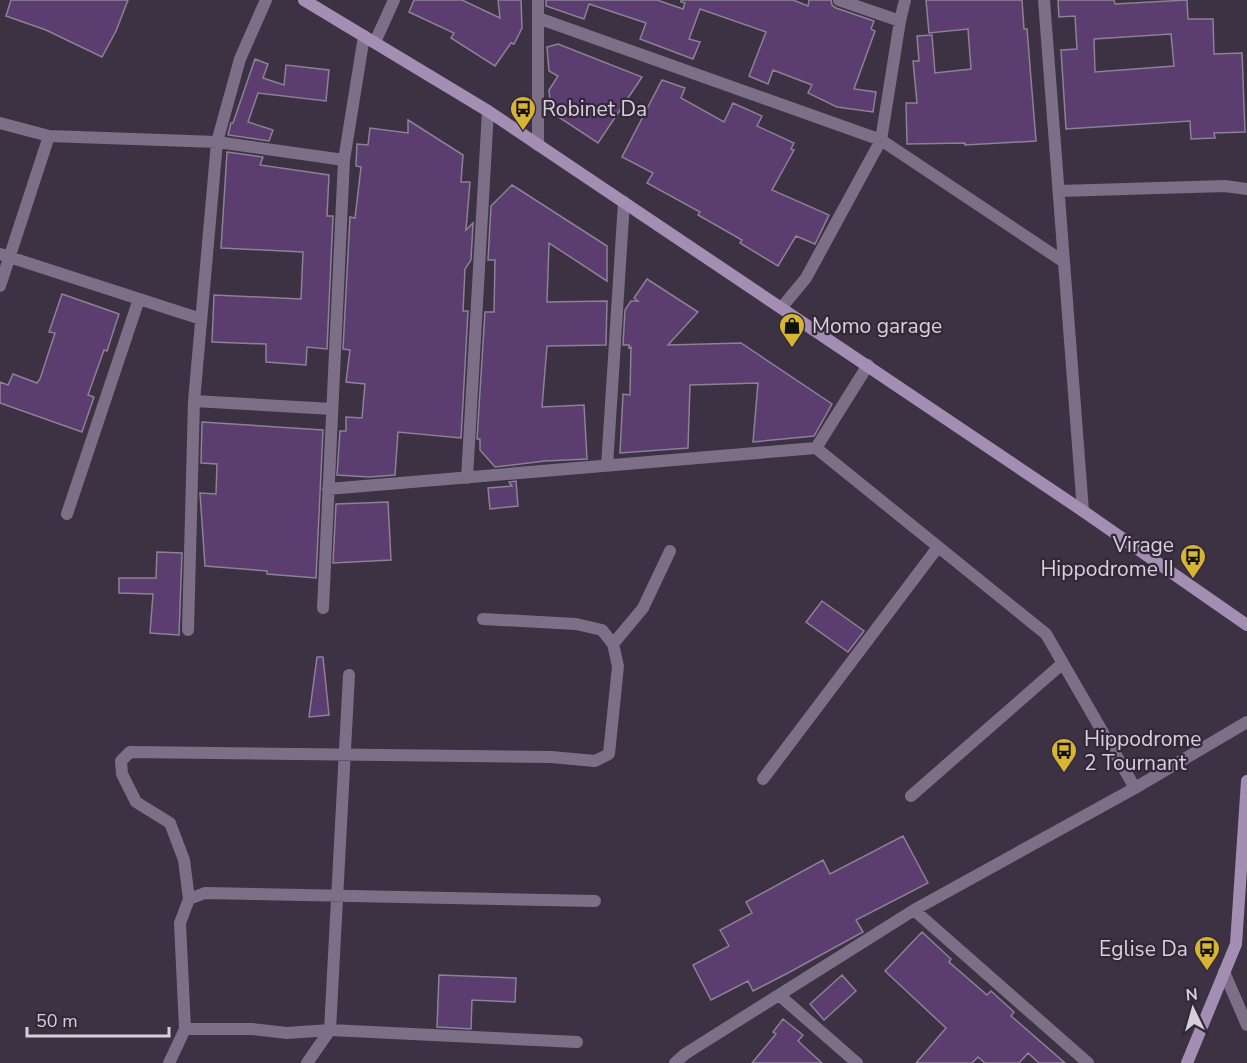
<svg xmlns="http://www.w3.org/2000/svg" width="1247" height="1063" viewBox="0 0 1247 1063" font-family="'Nunito Sans',sans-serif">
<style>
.building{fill:#5c3d70;stroke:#8c8195;stroke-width:1.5;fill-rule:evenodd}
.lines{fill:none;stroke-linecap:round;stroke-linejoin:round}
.street{stroke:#7d6f87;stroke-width:12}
.secondary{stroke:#a48eb4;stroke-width:12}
.labels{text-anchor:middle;stroke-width:4.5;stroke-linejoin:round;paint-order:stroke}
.poi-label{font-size:21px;fill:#d6d0db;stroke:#322839;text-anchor:start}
</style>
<rect width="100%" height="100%" fill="#3c3243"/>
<path class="building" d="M11 0H128L116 31 102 57 46 30 6 16Z
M414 0H462L500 18 498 0H521L522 28 514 44 511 43 495 66 451 38 454 33 409 12Z
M546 0H657L683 9 685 3 681 2V0H793L808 6 809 0H831L832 5 836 8 874 21 871 29 875 31 854 89 876 92 873 112 837 107 808 93 812 85 773 70 768 84 749 76 766 32 700 9 689 39 700 42 693 59 640 39 646 23 589 4 584 19 546 6Z
M926 0H1022L1024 29H1027L1036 141 965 145V143L907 144 906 103H917L913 61H919L917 36 932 35 935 73 971 69 968 29 929 33Z
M1058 0H1114L1115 4 1187 0 1188 19H1213L1214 54 1242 53 1245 132 1214 133 1215 138 1191 139 1190 121 1066 129 1061 50 1077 49 1075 16 1059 17ZM1171 34 1174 66 1095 72 1094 39Z
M558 44 642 77 598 143 551 112 549 90 558 76 549 71 547 47Z
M255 59 268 64 263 78 284 85 286 65 329 70 326 101 258 93 248 122 273 130 269 141 228 135 231 123H233Z
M662 80 685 88 681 98 724 122 733 103 762 116 757 126 794 143 791 149 794 150 772 190 829 215 815 244 796 236 778 266 740 243 742 240 698 215 700 212 647 183 653 173 622 157Z
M408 120 463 155 461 182H470L466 230 473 223 471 260 465 269 463 311H468L461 438 398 432 395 475 369 477 337 475 340 431H346V417L362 418 365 384 346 382 350 350 343 349 350 217 355 218 361 167 356 166 357 144 368 145 370 128 408 133Z
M227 152 263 157 260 165 329 175 327 216H333L327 349 307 347 306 365 266 362V344L212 342 214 295 301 299 303 252 221 248Z
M512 185 607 246V281L549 243 547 302 607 301 606 345 547 346 542 407 584 405 587 459 545 461 495 467 480 450V439H477L485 312H494L495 260H488L491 206Z
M647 279 698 312 668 345 741 343 832 404 814 436 753 442 758 383 690 385 688 448 620 453 623 394 630 395 631 347 629 348V345H623L625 310 631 301H638L634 298Z
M62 294 119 314 107 351 104 350 88 395 94 397 82 432 0 403V382L8 385 13 374 37 383 40 379 55 333 49 332Z
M202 422 323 430 316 578 267 574V571L205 566 200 493 216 494 217 464 201 463Z
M516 481 518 506 490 509 488 488 512 486 509 482Z
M388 502 391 560 333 563 336 504Z
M157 552 182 553 179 635 150 633 153 594 119 593V578H156Z
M822 601 864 631 848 652 806 622Z
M317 657H323L329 715 309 717Z
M903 836 928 883 856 920 863 932 786 974 753 991 748 981 711 1000 693 965 729 946 720 930 752 913 746 902 823 860 830 874Z
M922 932 951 959 949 962 987 995 991 991 1014 1012 1011 1016 1065 1063H1039L1028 1053 1019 1063H985L978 1057 972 1063H916L946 1028 885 971Z
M439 975 516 978 515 1002 472 1000 471 1029 437 1027Z
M842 975 856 991 824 1020 810 1004Z
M783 1019 803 1035 798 1041 822 1063H752L776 1034 773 1032Z"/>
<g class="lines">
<path class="street" d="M538 0V145
M839 0 900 21
M1044 0 1083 511
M538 18 881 140 1064 262
M375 42 394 0
M0 123 49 136 217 142 344 160
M1059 191 1225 186 1247 189
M0 254 201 319
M0 286 49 136
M782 307 806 278 881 140 900 21 905 0
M194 401 332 409
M816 448 868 365
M607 466 624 202
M467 478 488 111
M328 489 816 448 1046 634 1135 788
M67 514 139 299
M323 608 344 160 364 36
M188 630 194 401 217 142 240 59 266 0
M613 644 643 608 670 551
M763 779 938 547
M911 796 1063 663
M189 899 184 860 170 823 136 802 122 774 121 761 130 752 551 757 595 761 609 754 618 666 613 644 602 630 576 624 483 619
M914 910 1088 1063
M1224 972 1247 1025
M779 995 857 1063
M185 1029 180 923 189 899 205 893 595 901
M169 1063 185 1029H252L287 1033 330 1030 577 1042
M307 1063 330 1030 349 675
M675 1063 685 1054 914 910 1135 788 1247 722"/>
<path class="secondary" d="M304 0 488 111 1083 511 1247 625
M1187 1063 1236 944 1247 781"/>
</g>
<defs>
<symbol id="bus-pin" viewBox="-11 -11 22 30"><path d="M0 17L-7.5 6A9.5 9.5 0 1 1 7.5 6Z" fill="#d6b534" stroke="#322839"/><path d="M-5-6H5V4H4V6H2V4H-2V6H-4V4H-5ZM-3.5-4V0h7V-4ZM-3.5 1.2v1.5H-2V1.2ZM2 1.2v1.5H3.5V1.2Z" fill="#111"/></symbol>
<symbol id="shop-pin" viewBox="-11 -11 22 30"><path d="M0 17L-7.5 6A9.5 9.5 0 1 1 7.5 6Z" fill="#d6b534" stroke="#322839"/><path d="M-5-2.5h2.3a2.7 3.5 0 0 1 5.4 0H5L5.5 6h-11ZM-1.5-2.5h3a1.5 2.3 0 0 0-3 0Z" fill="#111"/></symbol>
</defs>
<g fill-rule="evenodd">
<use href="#bus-pin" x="508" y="94" width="30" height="40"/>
<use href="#shop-pin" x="777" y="311" width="30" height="40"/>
<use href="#bus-pin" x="1178" y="542" width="30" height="40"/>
<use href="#bus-pin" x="1049" y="736" width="30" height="40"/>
<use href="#bus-pin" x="1192" y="934" width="30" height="40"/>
</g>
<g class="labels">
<g class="poi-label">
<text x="542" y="116">Robinet Da</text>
<text x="812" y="333">Momo garage</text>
<text x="1174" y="552" text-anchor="end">Virage<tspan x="1174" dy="24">Hippodrome II</tspan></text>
<text x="1084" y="746">Hippodrome<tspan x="1084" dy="24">2 Tournant</tspan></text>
<text x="1188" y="956" text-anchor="end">Eglise Da</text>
</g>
</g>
<g transform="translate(1193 1009) rotate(355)" stroke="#322839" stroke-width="4.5" paint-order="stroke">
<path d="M0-4.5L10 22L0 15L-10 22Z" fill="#d6d0db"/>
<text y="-9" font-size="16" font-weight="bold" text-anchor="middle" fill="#d6d0db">N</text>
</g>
<path d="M27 1027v9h142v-9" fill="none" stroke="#d6d0db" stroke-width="3"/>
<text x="36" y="1027" font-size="18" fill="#d6d0db" stroke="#322839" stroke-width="4.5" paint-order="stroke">50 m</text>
</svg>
